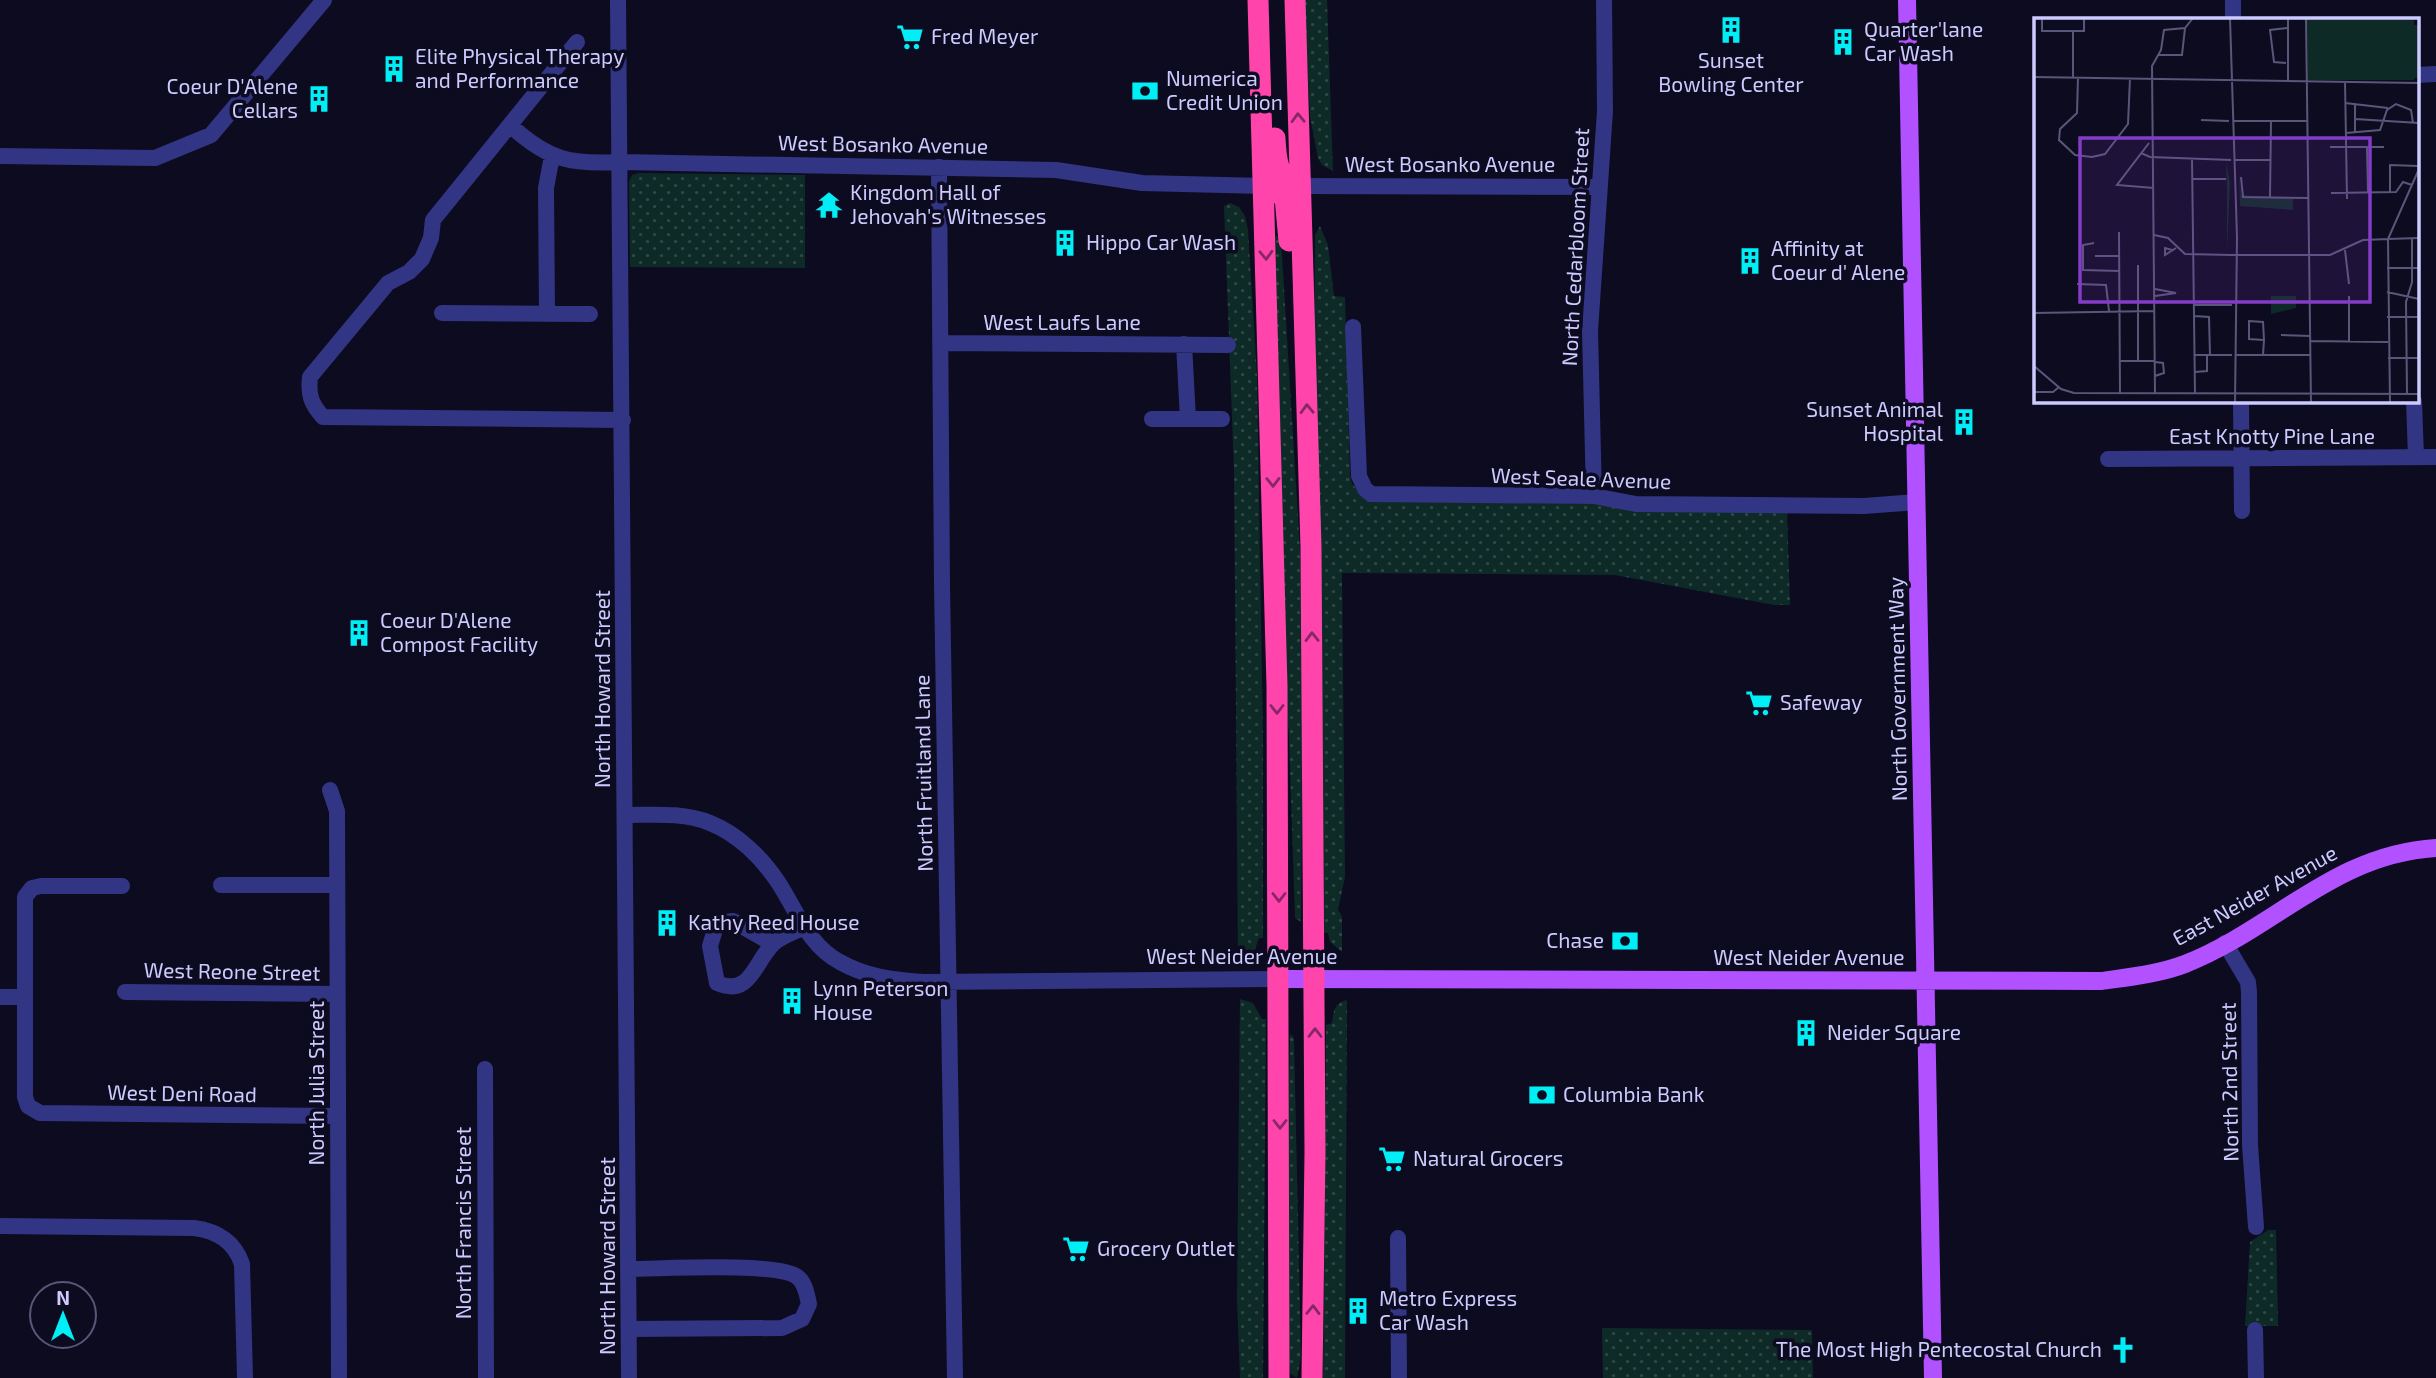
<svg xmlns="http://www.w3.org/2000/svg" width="2436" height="1378" viewBox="0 0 2436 1378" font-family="'Exo 2',sans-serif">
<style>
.grass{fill:url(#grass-dots)}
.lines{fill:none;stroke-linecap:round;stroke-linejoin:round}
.minor{stroke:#323583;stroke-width:16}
.major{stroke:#b151ff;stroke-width:18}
.highway{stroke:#ff45ac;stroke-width:21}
.oneway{stroke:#862866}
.labels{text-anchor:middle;stroke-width:7;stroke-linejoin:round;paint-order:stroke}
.poi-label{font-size:21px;fill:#cccaff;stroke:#0d0b20;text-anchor:start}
.street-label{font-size:21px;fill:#cccaff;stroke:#0d0b20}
.inset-road{fill:none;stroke:#595779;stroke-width:2}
.view{fill:#833cc5;fill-opacity:0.15;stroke:#833cc5;stroke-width:3.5}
.inset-edge{fill:none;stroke:#cccaff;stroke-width:3.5}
</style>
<defs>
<pattern id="grass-dots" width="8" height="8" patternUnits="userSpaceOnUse" patternTransform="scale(1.75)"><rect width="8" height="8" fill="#0d2a27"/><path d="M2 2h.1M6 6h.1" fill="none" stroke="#2f4847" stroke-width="1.8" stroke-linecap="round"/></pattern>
</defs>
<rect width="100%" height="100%" fill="#0d0b20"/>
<path class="grass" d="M1304 0H1327L1333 171 1322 165 1318 158 1310 117Z
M638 173 805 175V268L630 267 629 182 632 175Z
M1230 203 1239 207 1245 216 1248 230 1257 375 1263 739V938H1259L1254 952 1238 959 1234 470 1224 206Z
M1320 226 1328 245 1334 296 1345 297 1350 475 1352 484 1365 498 1787 509 1790 605H1774L1615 575 1342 573 1345 877 1338 910 1342 916V952L1330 942 1328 933H1324L1314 373 1315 235Z
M1275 235 1281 239 1300 550 1303 674 1301 922 1295 918 1289 738 1279 598 1272 238Z
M1240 999 1253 1003 1262 1019H1266L1263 1378H1240L1237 1299Z
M1347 1000 1345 1378H1323L1326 1025 1332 1023C1333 1012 1335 1002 1347 1000Z
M1290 1034 1294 1038 1301 1357 1297 1378 1290 1373 1285 1306Z
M2268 1230H2276L2278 1326H2245L2250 1242Z
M1602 1328 1812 1330 1813 1378H1603Z"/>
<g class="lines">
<path class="minor" d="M618 0 629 1378
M2233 0V19
M577 42 433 220 431 238 422 259 409 272 388 283 310 377C308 395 311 404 323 417L623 420
M2417 75 2436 74
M511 126C548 160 571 165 621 162L1056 170 1142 183 1264 186
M0 156 155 158 211 135 324 0
M939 167 942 585 955 1378
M1300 186 1600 187
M442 313 590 314
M547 314 546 188 552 156
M1353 327 1359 476 1365 489 1371 494 1594 496 1636 504 1864 506 1917 502
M940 343 1228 345
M1184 344 1188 419
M2241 401 2242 511
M2414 401 2416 457
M1152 419H1222
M2108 459 2436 457
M1594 496 1590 331 1605 111 1604 0
M330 790 337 811 339 1378
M625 815C653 815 683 812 710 823 738 834 762 858 778 882 797 911 808 945 840 962 866 977 894 980 923 982L1279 979
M221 885H337
M122 886H41L32 888 25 897V1097L28 1106 40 1113 338 1116
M2225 943 2248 982 2249 992 2250 1145 2256 1227
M773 944 733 921 717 923 710 946 717 983C751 998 755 960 774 943 782 936 795 932 804 927
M125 992 337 994
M0 997H24
M485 1069 486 1378
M0 1226 194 1228C217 1231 234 1241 242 1264L245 1378
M1398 1238 1399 1378
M629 1269C661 1269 774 1262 796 1276 805 1281 807 1295 809 1304L802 1319 782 1328 629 1329
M2255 1330 2256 1378"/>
<path class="major" d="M1907 0 1933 1378
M1279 979 2101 981C2129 977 2159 974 2185 964 2274 929 2334 854 2436 848"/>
<path class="highway" d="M1258 0 1277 686 1279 1378
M1295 0 1311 547 1315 1152 1312 1378
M1275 138C1276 160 1277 179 1300 186
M1264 186 1285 197 1289 241"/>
</g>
<defs><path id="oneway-chevron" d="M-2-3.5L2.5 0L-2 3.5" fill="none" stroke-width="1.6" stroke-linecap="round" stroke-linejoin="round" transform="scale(1.75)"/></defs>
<g class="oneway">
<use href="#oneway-chevron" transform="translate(1298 118) rotate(-92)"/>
<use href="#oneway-chevron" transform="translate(1266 255) rotate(88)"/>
<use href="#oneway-chevron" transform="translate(1307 409) rotate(-92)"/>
<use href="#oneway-chevron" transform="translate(1273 482) rotate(89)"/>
<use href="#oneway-chevron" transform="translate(1312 637) rotate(-91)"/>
<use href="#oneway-chevron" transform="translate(1277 709) rotate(90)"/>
<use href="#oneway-chevron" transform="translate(1279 897) rotate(90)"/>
<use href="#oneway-chevron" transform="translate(1315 1033) rotate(-90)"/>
<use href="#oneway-chevron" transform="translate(1280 1124) rotate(90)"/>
<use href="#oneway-chevron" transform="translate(1313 1310) rotate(-89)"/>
</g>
<defs>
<symbol id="building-bare" viewBox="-9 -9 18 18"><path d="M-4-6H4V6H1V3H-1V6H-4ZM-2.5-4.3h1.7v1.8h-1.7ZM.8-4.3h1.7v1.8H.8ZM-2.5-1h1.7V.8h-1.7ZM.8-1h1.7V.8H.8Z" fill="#00eef5" stroke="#0d0b20" stroke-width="2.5" paint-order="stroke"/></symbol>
<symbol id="supermarket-bare" viewBox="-9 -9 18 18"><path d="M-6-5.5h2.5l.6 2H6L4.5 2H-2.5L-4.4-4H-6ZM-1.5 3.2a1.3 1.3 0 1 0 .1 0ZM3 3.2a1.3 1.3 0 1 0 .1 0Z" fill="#00eef5" stroke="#0d0b20" stroke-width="2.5" paint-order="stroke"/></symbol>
<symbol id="bank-bare" viewBox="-9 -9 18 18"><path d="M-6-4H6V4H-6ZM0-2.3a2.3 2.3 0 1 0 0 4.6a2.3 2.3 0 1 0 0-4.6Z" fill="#00eef5" stroke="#0d0b20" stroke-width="2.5" paint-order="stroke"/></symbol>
<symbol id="temple-bare" viewBox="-9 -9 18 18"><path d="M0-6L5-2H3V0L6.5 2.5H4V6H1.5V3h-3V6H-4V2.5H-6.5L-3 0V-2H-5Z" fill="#00eef5" stroke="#0d0b20" stroke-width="2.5" paint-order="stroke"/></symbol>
<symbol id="church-bare" viewBox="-9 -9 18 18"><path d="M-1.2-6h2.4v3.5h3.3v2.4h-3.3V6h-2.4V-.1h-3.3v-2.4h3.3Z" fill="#00eef5" stroke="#0d0b20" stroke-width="2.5" paint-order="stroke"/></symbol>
</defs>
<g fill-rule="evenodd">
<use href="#building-bare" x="1712" y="11" width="38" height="38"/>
<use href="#supermarket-bare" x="891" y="18" width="38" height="38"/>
<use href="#building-bare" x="1824" y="23" width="38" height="38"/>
<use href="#building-bare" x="375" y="50" width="38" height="38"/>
<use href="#bank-bare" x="1126" y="72" width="38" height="38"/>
<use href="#building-bare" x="300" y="80" width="38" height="38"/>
<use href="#temple-bare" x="810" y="186" width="38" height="38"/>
<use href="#building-bare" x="1046" y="224" width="38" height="38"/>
<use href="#building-bare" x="1731" y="242" width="38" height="38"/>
<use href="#building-bare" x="1945" y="403" width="38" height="38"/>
<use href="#building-bare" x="340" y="614" width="38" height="38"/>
<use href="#supermarket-bare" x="1740" y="684" width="38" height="38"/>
<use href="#building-bare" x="648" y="904" width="38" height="38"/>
<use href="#bank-bare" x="1606" y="922" width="38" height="38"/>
<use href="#building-bare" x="773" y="982" width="38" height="38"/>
<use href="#building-bare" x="1787" y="1014" width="38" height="38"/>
<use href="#bank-bare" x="1523" y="1076" width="38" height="38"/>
<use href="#supermarket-bare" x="1373" y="1140" width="38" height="38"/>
<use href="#supermarket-bare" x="1057" y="1230" width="38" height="38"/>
<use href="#building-bare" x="1339" y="1292" width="38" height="38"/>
<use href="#church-bare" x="2104" y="1331" width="38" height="38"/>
</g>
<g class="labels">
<g class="poi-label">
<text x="1864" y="37">Quarter'lane<tspan x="1864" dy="24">Car Wash</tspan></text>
<text x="931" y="44">Fred Meyer</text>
<text x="415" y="64">Elite Physical Therapy<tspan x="415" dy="24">and Performance</tspan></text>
<text x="1731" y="68" text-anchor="middle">Sunset<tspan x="1731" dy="24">Bowling Center</tspan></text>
<text x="1166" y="86">Numerica<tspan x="1166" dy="24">Credit Union</tspan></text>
<text x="298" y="94" text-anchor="end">Coeur D'Alene<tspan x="298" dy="24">Cellars</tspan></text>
<text x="850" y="200">Kingdom Hall of<tspan x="850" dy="24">Jehovah's Witnesses</tspan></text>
<text x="1086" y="250">Hippo Car Wash</text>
<text x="1771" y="256">Affinity at<tspan x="1771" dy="24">Coeur d' Alene</tspan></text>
<text x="1943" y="417" text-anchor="end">Sunset Animal<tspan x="1943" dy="24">Hospital</tspan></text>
<text x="380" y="628">Coeur D'Alene<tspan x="380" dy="24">Compost Facility</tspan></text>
<text x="1780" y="710">Safeway</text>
<text x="688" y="930">Kathy Reed House</text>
<text x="1604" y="948" text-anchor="end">Chase</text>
<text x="813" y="996">Lynn Peterson<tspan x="813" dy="24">House</tspan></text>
<text x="1827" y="1040">Neider Square</text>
<text x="1563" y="1102">Columbia Bank</text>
<text x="1413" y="1166">Natural Grocers</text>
<text x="1097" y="1256">Grocery Outlet</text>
<text x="1379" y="1306">Metro Express<tspan x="1379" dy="24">Car Wash</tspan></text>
<text x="2102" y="1357" text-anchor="end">The Most High Pentecostal Church</text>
</g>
<g class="street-label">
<text transform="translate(883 145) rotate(1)" y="7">West Bosanko Avenue</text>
<text x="1450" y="172">West Bosanko Avenue</text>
<text transform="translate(1576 247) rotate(-87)" y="7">North Cedarbloom Street</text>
<text x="1062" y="330">West Laufs Lane</text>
<text x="2272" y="444">East Knotty Pine Lane</text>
<text transform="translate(1581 479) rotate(2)" y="7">West Seale Avenue</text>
<text transform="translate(603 689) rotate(-90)" y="7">North Howard Street</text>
<text transform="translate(1898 689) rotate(-91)" y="7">North Government Way</text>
<text transform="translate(924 773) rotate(-91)" y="7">North Fruitland Lane</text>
<text transform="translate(2255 896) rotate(-29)" y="7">East Neider Avenue</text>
<text x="1242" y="964">West Neider Avenue</text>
<text x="1809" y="965">West Neider Avenue</text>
<text transform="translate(232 972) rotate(1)" y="7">West Reone Street</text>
<text transform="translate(2230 1082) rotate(-91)" y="7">North 2nd Street</text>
<text transform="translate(317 1083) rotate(-90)" y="7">North Julia Street</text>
<text transform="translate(182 1094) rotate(1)" y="7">West Deni Road</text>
<text transform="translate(464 1223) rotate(-90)" y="7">North Francis Street</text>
<text transform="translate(608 1256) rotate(-90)" y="7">North Howard Street</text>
</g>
</g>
<g transform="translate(2034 18)">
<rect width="385" height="385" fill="#0d0b20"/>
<path d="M192 144 196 165 193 234V176ZM205 155 207 177 259 181V192L206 188ZM237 278H262V290L237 296Z" fill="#0d2a27"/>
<path d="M273 0H380V62H274Z" fill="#0d2a27"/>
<path d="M380 7H385L384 60H380Z" fill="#0d2a27"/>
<path class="inset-road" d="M8 0V13H50V0M196 0 203 219 201 385M254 0V63M272 0 277 385M39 13V59M124 37H148L151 10M252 45 240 44 236 12 253 10M0 59 385 65M44 59 43 95 26 111 25 122 41 137 58 139 71 136 94 106 96 60M311 63 313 181M311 85 354 90M321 85V115M321 101 385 105M167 102 195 103M200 103H273M312 115 346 112 353 92 362 86 377 92 379 105M115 125 83 167 120 170M296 129H350M333 129 334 174M107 135 116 139 197 142M158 140 161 376M201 142H237M385 151 354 221 385 220M207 159 209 179 274 180M158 161H192M356 174V147L385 148M297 175 362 174 369 164 378 167M236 179 237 103M85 214 86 375M120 217 134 220 151 236 198 237M60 225 49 227V252L86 253M138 232 131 230V237L142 230M311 232 315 266M198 237H296L329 222 354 221 356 385M61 238H86M104 247V343M353 250H385M43 266 72 267 75 293M121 271 142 275 121 278M353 274 385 281M315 278V323M160 287H198M0 295 121 293M160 298 175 299 176 337M353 299H385M247 317 277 318M277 323 354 324M160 337H198M202 337H277M229 337 230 322 229 304 215 303V321L230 322M354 340H385M86 343H121M121 344 129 345 130 355 121 358M0 348 27 371 40 375 385 376M161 354 173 353V337M0 374H19L25 369M121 375 118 48 127 32 130 12 151 10 159 0M373 376 372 284 378 264V220"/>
<path class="view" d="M46 120H336V284H46Z"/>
<rect width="385" height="385" class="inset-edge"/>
</g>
<g transform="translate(63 1315)"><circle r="33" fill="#0d0b20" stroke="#595779" stroke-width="2"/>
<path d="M0-5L12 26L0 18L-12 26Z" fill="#00eef5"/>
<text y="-10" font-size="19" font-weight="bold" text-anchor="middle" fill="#cccaff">N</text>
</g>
</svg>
